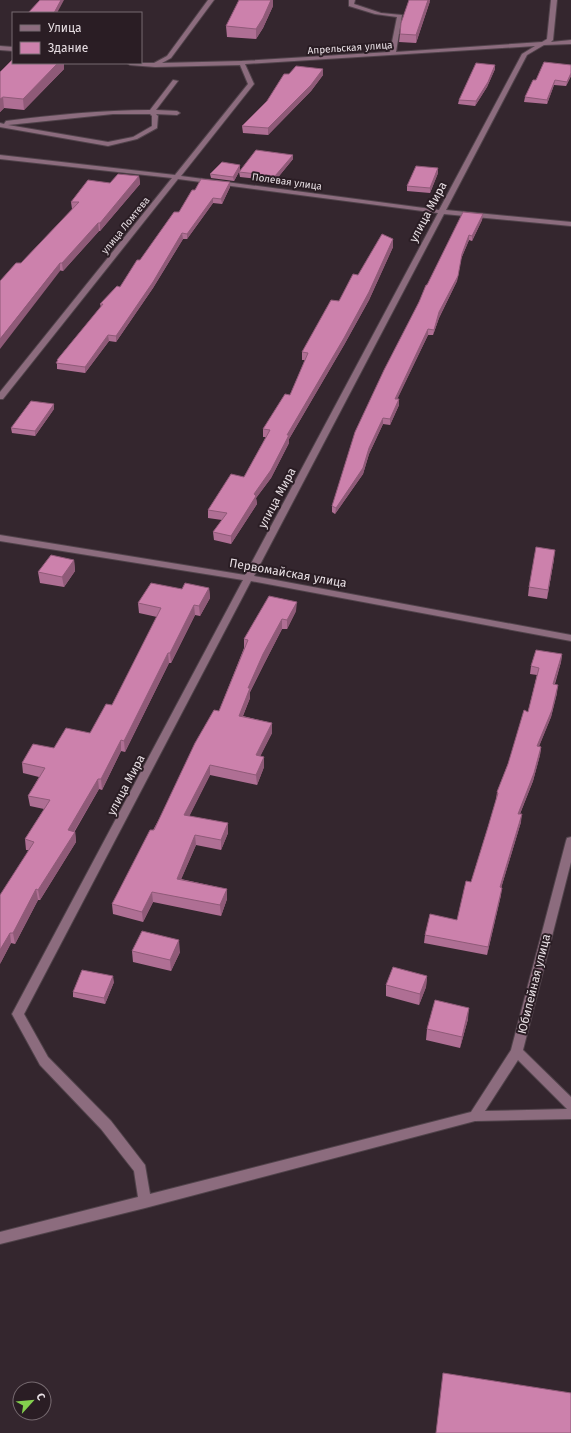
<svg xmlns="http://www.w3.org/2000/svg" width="571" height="1433" viewBox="0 0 571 1433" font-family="'Fira Sans',sans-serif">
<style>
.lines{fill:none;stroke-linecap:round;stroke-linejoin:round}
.minor-casing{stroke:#51434b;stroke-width:2}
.minor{fill:#8c6c7e;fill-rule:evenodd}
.wall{fill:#af6f94}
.shaded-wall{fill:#8f5a78}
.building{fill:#cc81ac;stroke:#8f5a78}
.labels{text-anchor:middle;stroke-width:4;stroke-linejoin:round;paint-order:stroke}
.far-street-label{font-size:10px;fill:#e7dee3;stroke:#2a1d24}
.street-label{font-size:12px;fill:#e7dee3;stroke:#2a1d24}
</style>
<rect width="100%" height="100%" fill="#34262e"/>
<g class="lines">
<defs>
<path id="minor" d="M208 0H214L171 58 162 63 242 61 390 52 397 17 375 14 349 6V0H355L354 4 381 13 402 15 396 52 542 42 547 39 551 0H557L553 40 551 42 571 40V44L544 45 527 55 446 210 571 222V226L444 214 254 576 571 635V641L251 581 24 1014 48 1057 111 1121 145 1165 150 1194 471 1112 511 1050 566 841 567 838 571 837V862L523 1050 571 1097V1119L475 1121 145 1208 0 1244V1232L138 1197 134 1171 101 1129 40 1065 12 1014 243 580 0 541V535L245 575 438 213 178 179 3 399H0V392L172 178 0 159V155L175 175 248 84 240 65 155 67 130 65 127 63H154L167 56ZM535 46 522 54 439 210 181 176 254 84 245 64ZM518 1060 567 1109 485 1111Z
M0 46 13 47V51L0 50Z
M173 80 178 81 156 110 177 111 180 113 177 115 156 114 158 116 157 128 137 139 108 146 0 127V123L4 124 6 121C54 115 102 110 150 110ZM113 114H150L152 116V126L133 137 108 142 8 125Z"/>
</defs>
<use href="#minor" class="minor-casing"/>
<use href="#minor" class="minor"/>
</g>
<path class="wall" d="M430 1 416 43 399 42 400 34Z
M273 6 263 28 256 39 227 37 226 26Z
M495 65V69L487 87 475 106 458 104 459 100Z
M571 65V76L566 86 554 85 547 104 524 102 525 97 536 80Z
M64 69 24 110 4 108 0 112V72Z
M323 69V75L311 91 268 135 243 133 242 126 267 101 289 74Z
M293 155V159L275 181 240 177 239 172Z
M240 165V170L234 181 211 178 210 174Z
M438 173 430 193 407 191V186Z
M139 176 140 184 100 231H99L63 271 21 263 73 209H72L71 202 110 183Z
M230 182V187L222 204 213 203 187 239H183L153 288 116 342 109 341 85 373 57 369V360L101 307 100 304 120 287 140 260 179 212 195 190Z
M483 214 482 220 472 241 469 240 461 259 457 281 439 318 433 335H428L397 399H399V405L390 425 383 424 369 454 363 474 335 514 332 512V506L419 302 427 285Z
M393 239V247L369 300 344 345 289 439V443L271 478 256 498 257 504 231 544 214 540 213 532 222 520 208 518V510L244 477 266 437H263V429L290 395 305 360H302V352L358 275Z
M54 409 35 436 12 433 11 428Z
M554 559 547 599 528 596 529 587Z
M74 560 75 571 64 587 40 583 38 572Z
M209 588 210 598 200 616 195 615 171 663H169L125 752 121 751 102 790 99 789 75 831 76 842 40 900H38L15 944 11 943 0 964 28 850H26L25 839 44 809 30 806 28 796 39 777 23 773 22 763 54 748 90 733 112 705 157 617 139 613 138 603 182 589Z
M296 611 287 629H282L264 664 250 692V698L243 716 272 723V733L260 756 264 757V767L257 785 210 775 189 816 228 823V833L221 850 196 845 181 879 227 889V899L221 916 153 902 143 922 113 914 112 904 219 711 244 648V639Z
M562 654 561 662 555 684 557 693 551 717 539 746 541 747 540 755 533 781 520 814 521 822 501 888V895L487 955 424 943 425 935 457 920 471 882 488 827 496 800 497 792 528 712 537 675 530 674 531 666Z
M132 951 180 952 171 971 133 962Z
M427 976 426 987 419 1005 386 996V985Z
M114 982 105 1004 73 997V992Z
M468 1019 460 1048 426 1040 427 1029Z"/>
<path class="shaded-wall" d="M61 0H64L57 13H54Z
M271 0H273V6L263 28 256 39V29Z
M428 0H430V1L416 43V35Z
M58 63H64V69L24 110 23 99Z
M495 65V69L487 87 475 106 476 101Z
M323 69V75L311 91 268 135V128Z
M571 73V76L566 86 567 82Z
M555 80 554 85 547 104V100Z
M3 97 4 108 0 112V99Z
M293 155V159L275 181V176Z
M240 165V170L234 181 233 177Z
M438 168V173L430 193V188Z
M139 176 140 184 100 231V223Z
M230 182V187L222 204 221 199Z
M213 198V203L187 239V234Z
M483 214 482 220 472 241V236Z
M98 223 99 231 63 271 62 263Z
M182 233 183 239 153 288 116 342V336Z
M469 235V240L461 259 457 281 439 318 433 335 434 330 439 312Z
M393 239V247L369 300 344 345 289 439V443L271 478 256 498 257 504 231 544V536L254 494 287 435Z
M60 263V271L0 349V339Z
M428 329V335L395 404V399Z
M108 335 109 341 85 373V367Z
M399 399V405L390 425V419Z
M54 404V409L35 436V431Z
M383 418V424L369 454 363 474 335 514 336 508 369 448Z
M555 550 554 559 547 599 548 590Z
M74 560 75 571 64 587 62 577Z
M209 588 210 598 200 616 199 606Z
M297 602 296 611 287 629V620Z
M194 605 195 615 171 663 170 653Z
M282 619V629L264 664 250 692V698L239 725V716L248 688 263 654Z
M168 653 169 663 125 752 124 741Z
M562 654 561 662 552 692 553 684Z
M558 685 557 693 551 717 536 754 537 746Z
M272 723V733L256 765V755Z
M121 740V751L102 790 101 779Z
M541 747 540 755 533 781 517 821 518 814Z
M264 757V767L257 785 256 775Z
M210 765V775L185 825 184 815Z
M98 779 99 789 69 840 68 830Z
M522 814 521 822 499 895 500 887Z
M228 823V833L221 850V840Z
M75 832 76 842 40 900 38 890Z
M195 835 196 845 177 889V879Z
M502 888 501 895 487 955 488 947Z
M36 889 38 900 15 944 13 933Z
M227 889V899L221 916 220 905Z
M152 892 153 902 143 922 142 912Z
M10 933 11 943 0 964V950Z
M179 940 180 952 171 971 170 960Z
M113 976 114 982 105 1004 104 998Z
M427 976 426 987 419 1005 420 994Z
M469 1008 468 1019 460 1048 462 1037Z"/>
<path class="building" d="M40 0H61L54 13H28Z
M239 0H271L263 18 256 29 226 26Z
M409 0H428L416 35 400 34 401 23Z
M13 59V63H58L23 99 3 97 0 99V72Z
M544 62 571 65V73L567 82 555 80 547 100 525 97 533 80H536Z
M476 63 495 65 488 82 476 101 459 100Z
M296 66 323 69 311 85 268 128 242 126 267 101 284 74H289Z
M256 150 293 155 275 176 239 172Z
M222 162 240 165 233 177 210 174Z
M416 166 438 168 430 188 407 186Z
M118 174 139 176 100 223H98L62 263H60L0 339V281L16 263H21L79 202H71L88 180 110 183Z
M201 179 230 182 221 199 213 198 187 234 182 233 153 282 116 336 108 335 85 367 56 363 58 360H57L103 304H100L117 286 120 287 137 260H140L174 212H179L192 190H195Z
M463 212 483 214 472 236 469 235 462 254 458 276 439 312 434 330 428 329 395 399H399L390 419 383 418 369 448 363 468 336 508 332 506 355 432 384 370 419 302 426 285H427Z
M382 234 393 239 369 292 344 338 287 435H289L271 470 254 494 256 496 231 536 213 532 227 513 208 510 231 474 244 477 270 430 263 429 285 394 290 395 308 353 302 352 331 300 339 301 353 274 358 275Z
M31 401 54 404 35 431 11 428Z
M536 547 555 550 548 590 529 587Z
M51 555 74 560 62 577 38 572Z
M151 583 182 589 185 583 209 588 199 606 194 605 170 653H168L124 741 121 740 101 779H98L68 830 75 832 38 890 36 889 13 933H10L0 950V895L34 842 25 839 50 800 28 796 45 768 22 763 33 744 54 748 66 728 90 733 106 704 112 705 161 608 138 603Z
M269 596 297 602 287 620 282 619 263 654 248 688H250L239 716 272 723 256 755 264 757 256 775 210 765 184 815 228 823 221 840 195 835 177 879 227 889 220 905 152 892 142 912 112 904 150 830H154L195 743 214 710 219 711 248 640 244 639Z
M536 650 562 654 553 684 558 685 552 710 537 746 541 747 534 773 518 814H522L500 887 502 888 488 947 425 935 430 914 457 920 466 881 471 882 488 827 498 793 497 792 508 764 524 710 528 712 539 668 531 666Z
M142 931 179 940 170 960 132 951Z
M393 967 427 976 420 994 386 985Z
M82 970 113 976 104 998 73 992Z
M435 1000 469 1008 462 1037 427 1029Z
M443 1373 571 1393V1433H436Z"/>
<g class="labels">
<g class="far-street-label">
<text transform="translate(350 47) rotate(-4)" y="4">Апрельская улица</text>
<text transform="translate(287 181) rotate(8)" y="4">Полевая улица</text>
<text transform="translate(125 225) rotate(-51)" y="4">улица Ломтева</text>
</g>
<g class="street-label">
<text transform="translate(428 212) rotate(-62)" y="4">улица Мира</text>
<text transform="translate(277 498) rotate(-62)" y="4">улица Мира</text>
<text transform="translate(288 573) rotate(10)" y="4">Первомайская улица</text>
<text transform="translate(126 785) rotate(-62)" y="4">улица Мира</text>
<text transform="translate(534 984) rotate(-76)" y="4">Юбилейная улица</text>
</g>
</g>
<rect x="12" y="12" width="130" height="52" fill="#2a1d24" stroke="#766a70"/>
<rect x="20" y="25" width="20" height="6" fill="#8c6c7e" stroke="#766a70"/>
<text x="48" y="32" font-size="12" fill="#e7dee3">Улица</text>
<rect x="20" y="42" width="20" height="12" fill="#cc81ac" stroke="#766a70"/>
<text x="48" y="52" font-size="12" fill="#e7dee3">Здание</text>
<g transform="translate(32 1401) rotate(63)"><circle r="19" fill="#2a1d24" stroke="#766a70"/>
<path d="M0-3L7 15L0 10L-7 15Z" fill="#84d04e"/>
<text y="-6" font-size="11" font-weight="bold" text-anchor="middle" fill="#e7dee3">С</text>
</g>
</svg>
